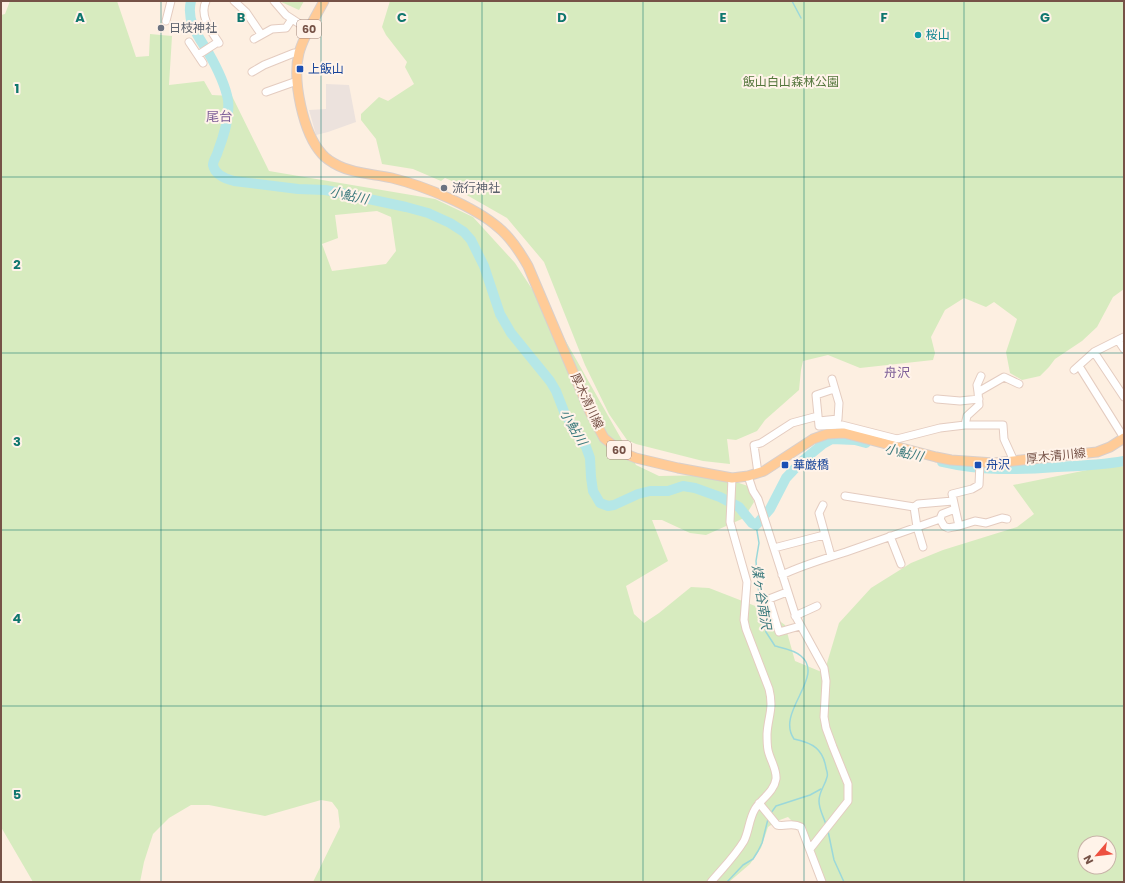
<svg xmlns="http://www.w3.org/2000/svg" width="1125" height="883" viewBox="0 0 1125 883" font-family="Poppins,'Noto Sans JP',sans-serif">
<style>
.industrial{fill:#ece2dd}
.green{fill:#d7ebbf;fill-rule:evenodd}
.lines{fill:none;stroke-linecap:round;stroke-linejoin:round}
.stream{stroke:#9bd8da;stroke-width:1.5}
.river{stroke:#b5e7e7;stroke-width:10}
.minor-casing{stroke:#e4ccc0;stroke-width:9}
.major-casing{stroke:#d9cfcb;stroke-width:11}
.minor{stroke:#fff;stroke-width:7}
.major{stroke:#ffcb97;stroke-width:9}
.grid{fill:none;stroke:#0f766e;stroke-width:1;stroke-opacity:0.55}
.worship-dot{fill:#6b7280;stroke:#fff3e9;stroke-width:1.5}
.culture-dot{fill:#0f9aa8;stroke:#fff3e9;stroke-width:1.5}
.transit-dot{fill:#1a4fb4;stroke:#fff3e9;stroke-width:1.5}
.labels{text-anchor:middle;stroke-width:4;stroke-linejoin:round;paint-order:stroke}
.shield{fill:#fff3e9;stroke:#9f8278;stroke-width:1}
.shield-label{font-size:11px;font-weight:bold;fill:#765247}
.worship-label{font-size:12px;fill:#5b616d;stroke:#fff3e9;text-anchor:start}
.culture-label{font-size:12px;fill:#0d838f;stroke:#fff3e9;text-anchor:start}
.transit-label{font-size:12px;fill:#164399;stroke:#fff3e9;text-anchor:start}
.park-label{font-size:12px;fill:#54763c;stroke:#fff3e9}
.street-label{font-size:12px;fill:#765247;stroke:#fff3e9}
.neighbourhood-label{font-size:13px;fill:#80629a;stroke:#fff3e9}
.water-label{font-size:13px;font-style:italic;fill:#3a797c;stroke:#fff3e9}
.grid-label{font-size:13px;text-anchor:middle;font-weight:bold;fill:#0f766e;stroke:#fff3e9;stroke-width:4;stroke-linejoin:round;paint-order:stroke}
</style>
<rect width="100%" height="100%" fill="#fdefe1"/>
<path class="industrial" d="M326 84 349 85 356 122 328 132 316 135 309 110 326 109Z"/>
<path class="green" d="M10 1H117L136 57 149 56 150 34 172 36 169 85 204 81 212 95 232 96 269 171 435 199 473 217 515 263 564 338 636 465 659 476 715 475 748 486 754 502 744 518 706 535 690 533 662 520H652L668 561 626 586 634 614 644 623 659 613 691 587 709 588 763 609 785 625 795 661 824 673 839 623 871 588 911 563 943 550 1017 527 1034 514 1013 485 1097 468 1124 466V882H822L799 828 788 817 777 821 768 827 761 848 750 864 729 882H313L340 827 338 810 332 802 321 800 265 816 209 805H191L169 818 153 834 144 862 140 882H33L1 827V15L5 14ZM377 211 391 217 396 251 386 264 332 271 322 244 338 238 335 215ZM1085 843H1109V867H1085Z
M279 1H304L299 10Z
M390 1H1124V289L1113 297 1097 327 1082 341 1055 359 1049 367 1040 376 1022 380 1010 373 1006 352 1017 319 994 302 986 307 964 298 945 310 931 337 935 353 933 360 860 368 828 355 803 361 801 370 799 390 765 420 757 431 736 440 727 439 730 464 703 461 636 444 627 440 609 414 585 365 544 262 507 218 451 186 452 181 445 178 441 181 413 169 382 164 376 139 361 120V114L379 97 388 101 414 84 405 67 407 62 386 35 382 27Z"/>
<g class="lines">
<path class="stream" d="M792 1 801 18
M756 525 759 543 756 561 758 587 766 632 775 646C783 648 795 650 801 656 826 677 775 712 794 739 813 743 823 749 826 768 827 771 828 775 827 777 825 786 819 791 819 801 819 810 824 817 826 825
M771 813 776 806 810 795 821 789
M828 831 834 860 844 882
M727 882 743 865 753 859 758 851 762 843 768 819"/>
<path class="river" d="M191 1C186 21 198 36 208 52 216 66 225 83 228 100 230 117 224 135 218 151 217 156 213 160 213 165 215 175 226 179 234 181L298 189 325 190 336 192 406 207 428 213 450 223 464 232 471 240 484 266 500 314 511 333 550 381 556 391 565 414 586 447 590 458 591 477 593 491 600 503 608 506 614 505 638 494 650 491H668L683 486 695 488 720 497 739 507 752 523 756 525 770 509 786 478 801 462 823 444 832 439 855 440 866 443
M942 462C980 471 1018 470 1057 467 1079 466 1102 465 1124 461"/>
<defs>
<path id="minor" d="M206 1C199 16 211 31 219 43
M234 1 246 12 261 34
M274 1 286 15 309 30
M166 21 171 1
M254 39 272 29 286 28 292 19
M189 42 203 63
M198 55 218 42
M252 72 264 65 294 53H299
M266 92 297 81
M1118 340 1124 349
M1094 352 1124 397
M1079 366 1124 438
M1074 370 1094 352 1124 337
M834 389 816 395 819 426 842 425 897 439 940 428 965 425H1003L1004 439 1014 461
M978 392 977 385 981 376
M937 399 960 401 979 399
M819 421 838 419 839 403 832 379
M965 425 967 416 979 405 978 392 1004 377 1019 384
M980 462 979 485 972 489 952 494 959 526 975 521 986 523 1002 518 1007 519
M758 473 754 445 761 443 792 423 818 416
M748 476 753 491 758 499 796 617 824 668 826 681 824 717 826 728 833 747 848 784V801L810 849
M845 496 914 507 917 527 923 547
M823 505 819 513 831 556
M914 507 918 504 953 501
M940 519 944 526 948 528 959 526
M890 536 901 564
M774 548 824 535
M782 575C803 565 824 559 846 552L940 519 942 514 955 509
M787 592 769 599 779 632 800 626
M795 616 817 606
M759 803 777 825C786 827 792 822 801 827L822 882
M711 882C722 869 735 856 744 841 749 831 749 819 755 809 761 799 774 792 776 779 777 769 770 760 768 750 767 745 767 739 767 734 768 716 774 709 769 689L746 629 744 620 747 582 730 522 732 478"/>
<path id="major" d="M324 1C315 18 304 35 299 53 292 80 303 133 322 154 326 159 333 163 339 166 355 174 375 174 392 178 424 186 474 206 499 228 511 238 520 252 528 266L590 412 604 438 621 452 636 458 678 468 732 478 748 476 764 471 813 439 827 434 844 433 936 457 951 460 994 463 1097 452 1110 447 1124 438"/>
</defs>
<use href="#minor" class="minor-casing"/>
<use href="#major" class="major-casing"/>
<use href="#minor" class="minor"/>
<use href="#major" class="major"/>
</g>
<path class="grid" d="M161 1V882M321 1V882M482 1V882M643 1V882M804 1V882M964 1V882M1 177H1124M1 353H1124M1 530H1124M1 706H1124"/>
<g class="worship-dot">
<circle cx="161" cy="28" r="4"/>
<circle cx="444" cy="188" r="4"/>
</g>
<circle class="culture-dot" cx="918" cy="35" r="4"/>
<g class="transit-dot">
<rect x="296" y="65" width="8" height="8" rx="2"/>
<rect x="781" y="461" width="8" height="8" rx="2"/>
<rect x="974" y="461" width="8" height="8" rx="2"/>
</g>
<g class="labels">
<g class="shield">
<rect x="297" y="20" width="24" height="18" rx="3"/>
<rect x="607" y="441" width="24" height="18" rx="3"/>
</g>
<g class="shield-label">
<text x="309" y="33">60</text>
<text x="619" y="454">60</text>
</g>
<g class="worship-label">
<text x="169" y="32">日枝神社</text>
<text x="452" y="192">流行神社</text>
</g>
<g class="culture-label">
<text x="926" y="39">桜山</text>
</g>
<g class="transit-label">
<text x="308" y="73">上飯山</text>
<text x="793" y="469">華厳橋</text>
<text x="986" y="469">舟沢</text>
</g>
<g class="park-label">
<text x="791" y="86">飯山白山森林公園</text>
</g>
<g class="street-label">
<text transform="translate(587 401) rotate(65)" y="4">厚木清川線</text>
<text transform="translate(1056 456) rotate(-6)" y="4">厚木清川線</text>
</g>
<g class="neighbourhood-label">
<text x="219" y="121">尾台</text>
<text x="897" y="377">舟沢</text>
</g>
<g class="water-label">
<text transform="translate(349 195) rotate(12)" y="5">小鮎川</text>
<text transform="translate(574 427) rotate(59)" y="5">小鮎川</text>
<text transform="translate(904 452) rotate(13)" y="5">小鮎川</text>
<text transform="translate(762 597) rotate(81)" y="5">煤ヶ谷南沢</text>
</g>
</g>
<g class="grid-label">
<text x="80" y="22">A</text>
<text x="241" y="22">B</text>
<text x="402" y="22">C</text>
<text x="562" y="22">D</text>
<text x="723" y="22">E</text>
<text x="884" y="22">F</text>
<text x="1045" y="22">G</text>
<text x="17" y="93">1</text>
<text x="17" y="269">2</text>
<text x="17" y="446">3</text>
<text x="17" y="623">4</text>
<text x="17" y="799">5</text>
</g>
<rect width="1125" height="883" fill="none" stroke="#765247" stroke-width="4"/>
<g transform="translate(1097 855) rotate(242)"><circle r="19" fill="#fff3e9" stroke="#c8b3a8"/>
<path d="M0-3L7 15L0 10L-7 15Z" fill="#ed5140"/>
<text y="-6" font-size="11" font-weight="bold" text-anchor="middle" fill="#765247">N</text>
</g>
</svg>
